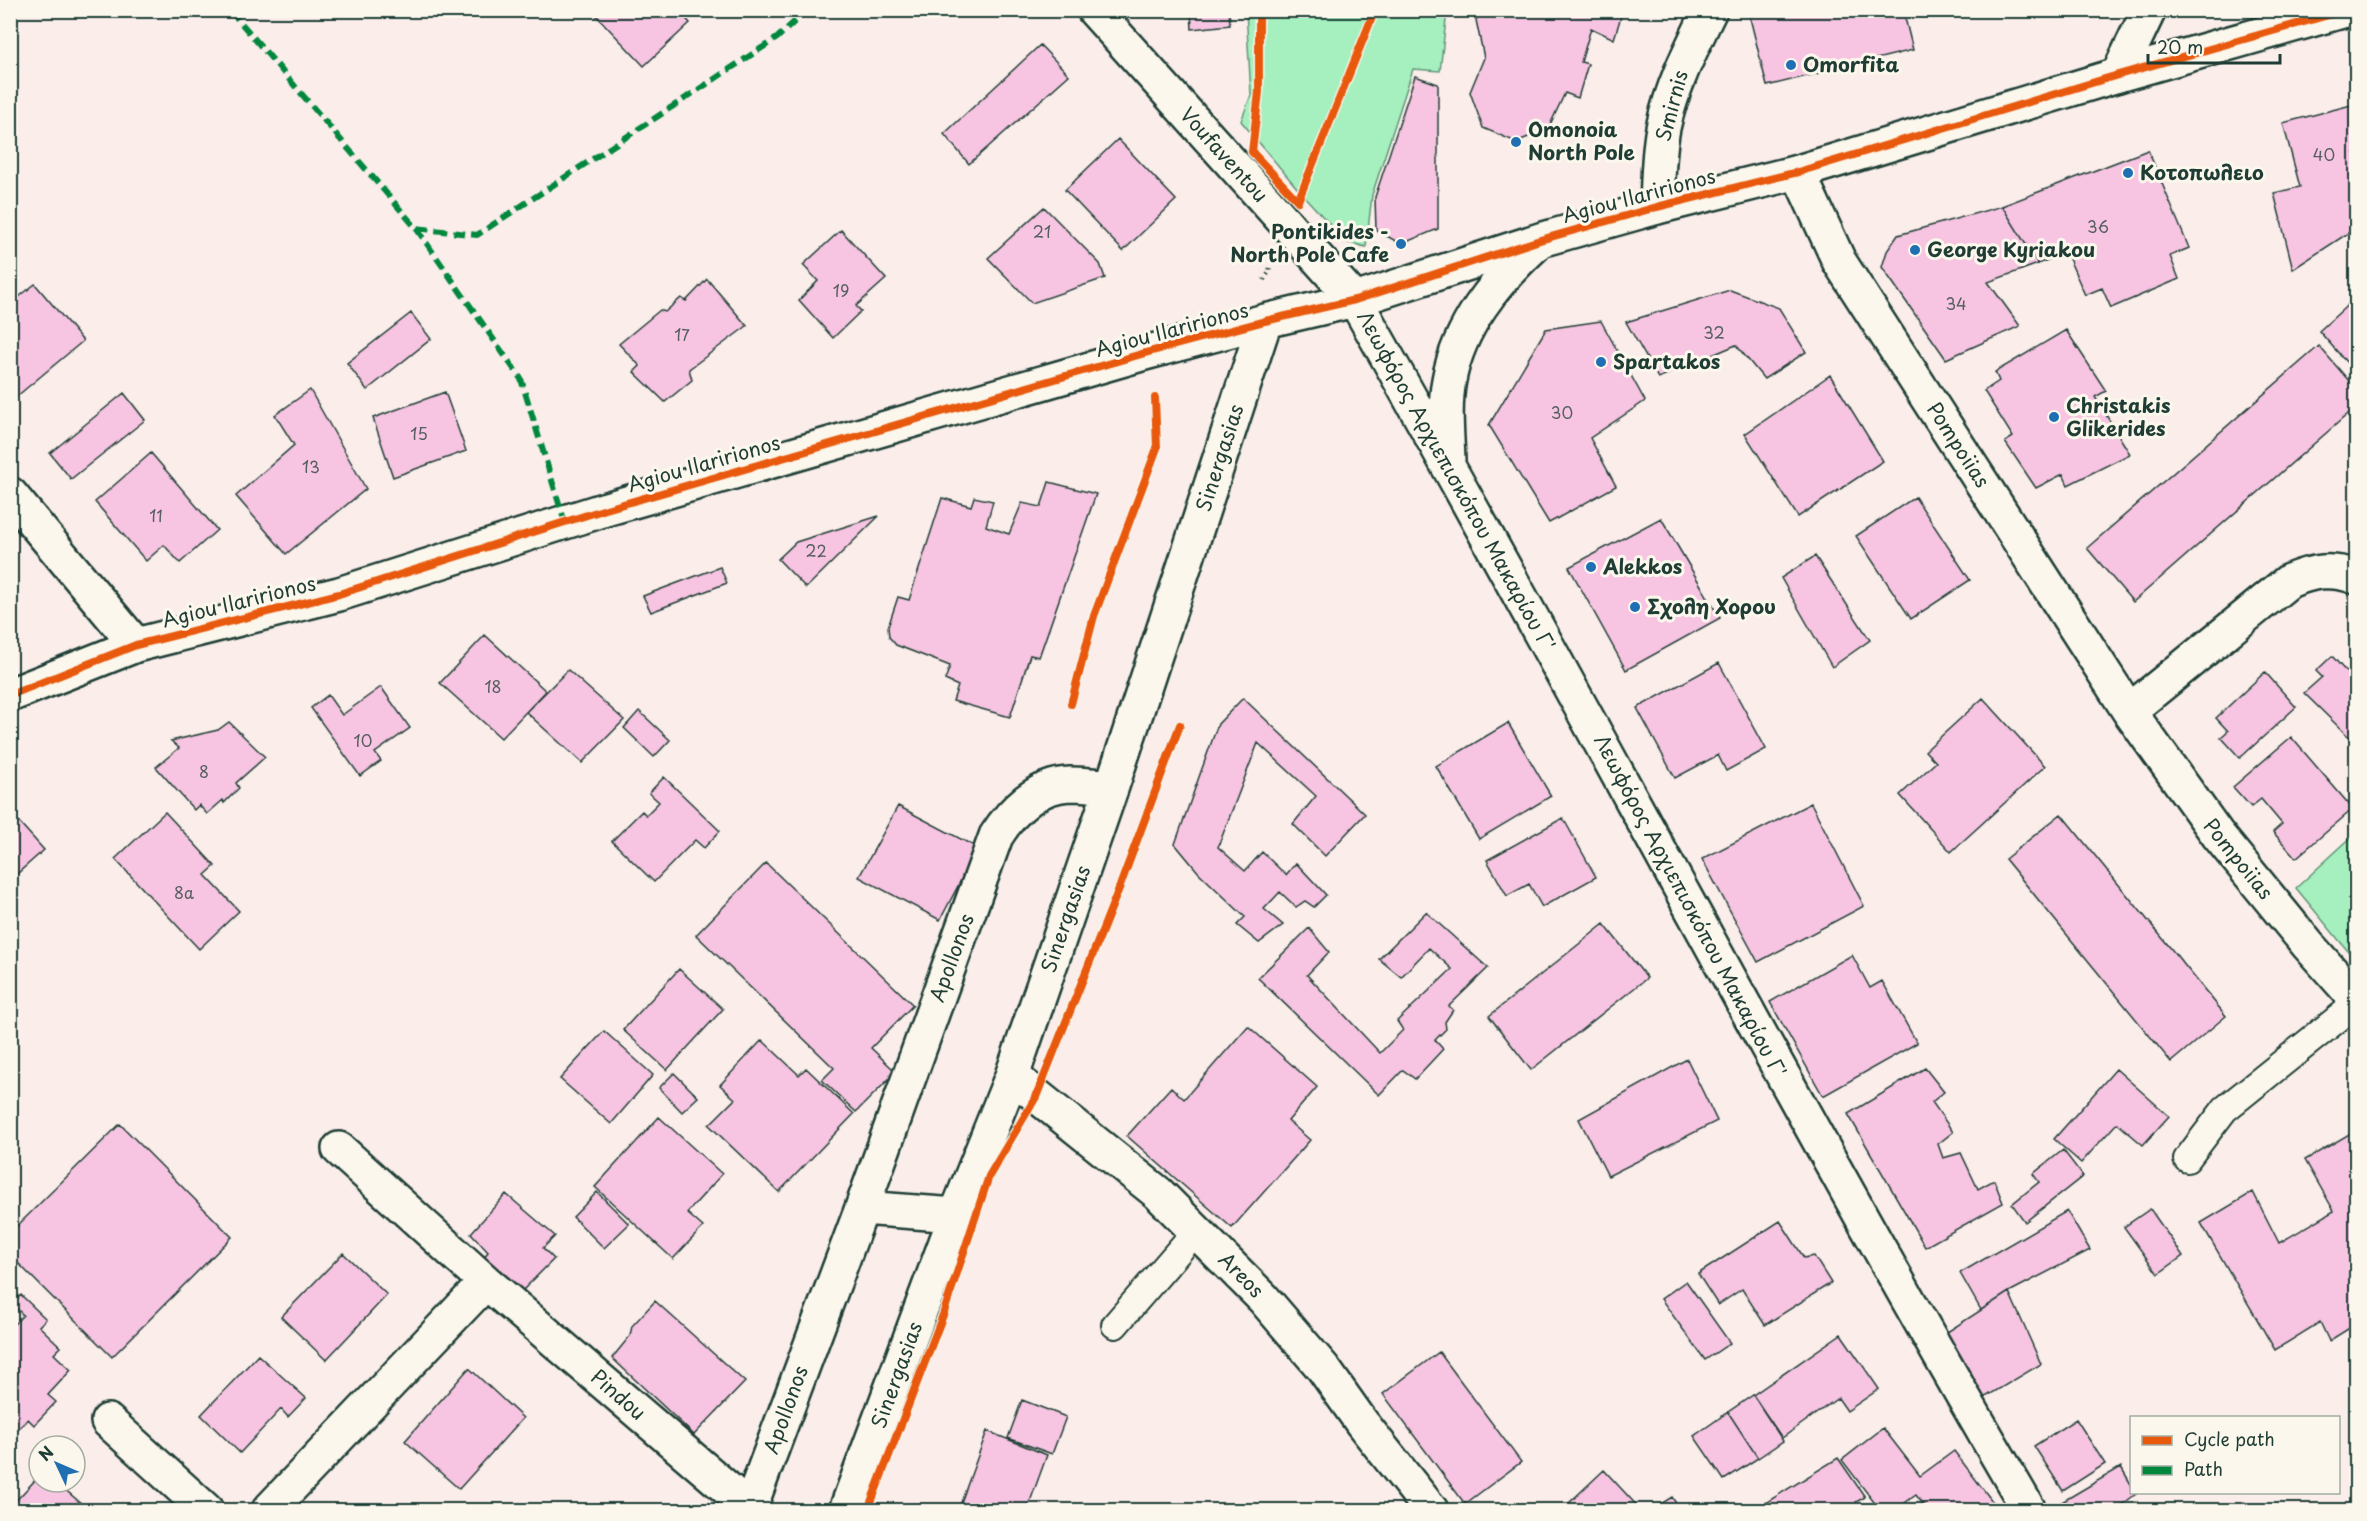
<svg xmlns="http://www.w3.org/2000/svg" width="2367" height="1521" viewBox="0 0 2367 1521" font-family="'Playpen Sans',sans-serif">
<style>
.green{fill:#a6efbe;stroke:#629679;stroke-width:1.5}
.building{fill:#f7c4e2;stroke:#1f3d34;stroke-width:1.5}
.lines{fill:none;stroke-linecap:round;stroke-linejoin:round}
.service-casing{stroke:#1f3d34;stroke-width:30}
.minor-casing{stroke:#1f3d34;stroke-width:38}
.tertiary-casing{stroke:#1f3d34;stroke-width:38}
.path{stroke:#1f3d34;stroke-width:4;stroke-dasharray:1.5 4.5;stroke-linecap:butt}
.service{stroke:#fbf7ec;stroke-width:26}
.minor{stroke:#fbf7ec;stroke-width:33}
.tertiary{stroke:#fbf7ec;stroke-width:33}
.quiet{stroke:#00873e;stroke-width:6;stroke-dasharray:12 6;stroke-linecap:butt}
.cycleway-casing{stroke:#fbf7ec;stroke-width:11}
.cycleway{stroke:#e8590c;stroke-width:8}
.poi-dot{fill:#1f6fb2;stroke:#fbf7ec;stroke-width:2}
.labels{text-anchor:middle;stroke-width:6;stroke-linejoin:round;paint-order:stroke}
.number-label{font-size:16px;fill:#555f60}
.poi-label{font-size:20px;font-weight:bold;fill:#1f3d34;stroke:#fbf7ec;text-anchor:start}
.street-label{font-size:20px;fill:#1f3d34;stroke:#fbf7ec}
</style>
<rect width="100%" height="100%" fill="#faedea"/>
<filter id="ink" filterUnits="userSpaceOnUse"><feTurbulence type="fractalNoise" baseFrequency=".0167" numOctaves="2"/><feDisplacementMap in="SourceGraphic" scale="12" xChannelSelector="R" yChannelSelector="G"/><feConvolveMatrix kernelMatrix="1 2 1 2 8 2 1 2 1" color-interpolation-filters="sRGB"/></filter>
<g filter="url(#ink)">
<path class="green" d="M1246 11H1447L1440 71 1413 69 1372 195 1366 247 1346 242 1302 194 1241 121 1251 95Z
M2356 833V961L2296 888Z"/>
<path class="building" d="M591 10H678L690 23 644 66Z
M1176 10H1229L1230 25 1192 29 1191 11Z
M1481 10H1623L1614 39 1591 28 1581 62 1588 64 1578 98 1565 93 1548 129 1516 142 1483 128 1470 92 1484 58 1476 20Z
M1748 10H1903L1913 50 1767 86Z
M1040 45 1069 75 969 164 944 134Z
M1415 76 1438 84V229L1401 244 1376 230 1375 197Z
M2355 104 2356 228 2293 269 2274 193 2300 187 2283 123Z
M1118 139 1176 200 1123 251 1065 190Z
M2148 150 2189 248 2170 256 2179 279 2111 308 2102 288 2085 295 2066 252 2038 264 2002 206Z
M2002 206 2038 264 1988 282 2020 326 1946 359 1882 267 1887 251 1898 235Z
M1044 207 1100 264 1105 278 1032 303 988 258Z
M841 230 886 279 856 306 861 311 833 338 799 300 818 281 803 265Z
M707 279 747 326 689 369 692 380 665 402 634 372 640 366 619 344 660 310 665 312 681 298 686 301Z
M35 284 83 341 10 402V304Z
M1730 290 1779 308 1806 352 1764 379 1736 345 1658 378 1626 322Z
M2353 300 2356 304V373L2319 331Z
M411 313 431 339 367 390 347 363Z
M1601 321 1645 401 1590 438 1616 486 1549 523 1489 425 1546 329Z
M2066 330 2106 391 2095 397 2130 454 2068 485 2063 474 2036 488 2005 442 2013 437 1984 391 1999 381 1995 372Z
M2319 346 2356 389V407L2133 602 2087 548Z
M1830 375 1883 461 1798 517 1745 434Z
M310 390 366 489 286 554 236 496 294 445 275 415Z
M445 392 466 451 393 477 373 418Z
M124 393 145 420 71 479 50 453Z
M151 453 217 530 180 563 164 545 146 561 95 502Z
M1049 482 1096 494 1039 657 1030 655 1010 717 953 701 958 686 945 680 950 666 896 645 889 637 888 627 898 597 909 600 942 498 971 506 974 497 993 501 986 526 1009 534 1022 503 1041 507Z
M1915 497 1970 580 1911 619 1856 536Z
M879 516 806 588 778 559 796 542Z
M1661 518 1720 618 1626 670 1569 567Z
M1815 556 1870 640 1832 667 1781 578Z
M720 567 727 583 651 612 643 596Z
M485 635 546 691 501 738 440 683Z
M2332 656 2356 683V731L2350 738 2304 693 2322 677 2316 671Z
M1719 663 1766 749 1726 771 1718 755 1675 778 1637 708Z
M568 670 624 720 582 763 526 712Z
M2265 672 2296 707 2240 758 2221 737 2228 731 2216 718Z
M381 687 410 728 375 753 381 761 360 776 311 708 328 695 342 715Z
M1243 698 1365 814 1325 856 1293 824 1316 796 1258 743 1218 847 1245 871 1262 852 1286 875 1296 863 1326 895 1314 907 1305 901 1296 907 1280 892 1264 909 1283 925 1259 943 1237 925 1245 917 1199 873 1175 844 1218 724Z
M1983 698 2045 766 1951 852 1900 795 1936 762 1925 751Z
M639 711 670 740 654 757 624 728Z
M229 722 265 757 236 783 239 788 224 803 223 800 207 814 199 805 194 810 156 767 179 748 171 741 218 730Z
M1508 723 1551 796 1479 839 1436 766Z
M2291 737 2353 809 2296 858 2273 832 2282 824 2261 799 2251 807 2233 787Z
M664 777 720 831 704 848 695 840 654 882 612 841 642 811 646 815 659 802 649 793Z
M1811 803 1864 906 1758 962 1702 859Z
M898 806 978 848 940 920 859 877Z
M10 812 44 850 10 880Z
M165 812 215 866 205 875 239 911 199 949 115 859Z
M2061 814 2226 1016 2171 1062 2005 859Z
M1563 818 1596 877 1542 907 1529 884 1507 896 1487 860Z
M766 863 913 1005 871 1048 896 1072 856 1112 822 1080 834 1068 696 935Z
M1426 912 1488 968 1449 1006 1453 1010 1445 1022 1446 1029 1435 1040 1443 1049 1415 1079 1403 1070 1379 1095 1258 978 1309 928 1329 952 1307 975 1380 1053 1403 1030 1397 1021 1452 969 1429 948 1401 977 1379 959Z
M1604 924 1647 978 1531 1070 1489 1016Z
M1852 955 1870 988 1882 981 1917 1043 1823 1096 1770 1002Z
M679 969 723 1009 667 1070 623 1030Z
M1248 1026 1317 1087 1288 1121 1310 1140 1232 1228 1127 1136 1171 1087 1184 1099Z
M604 1031 653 1075 611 1124 560 1079Z
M762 1040 799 1075 806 1068 854 1114 779 1192 709 1125 735 1099 720 1085Z
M1687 1059 1717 1121 1608 1176 1579 1119Z
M1925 1068 1944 1092 1932 1102 1953 1132 1938 1144 1943 1158 1961 1153 1978 1189 1994 1180 2003 1203 1925 1247 1848 1114Z
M2116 1069 2169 1116 2143 1145 2117 1123 2081 1163 2054 1139Z
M674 1073 698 1097 682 1112 659 1088Z
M659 1117 722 1174 687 1213 703 1227 673 1259 595 1187Z
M120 1124 232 1237 112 1357 10 1255V1233Z
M2356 1130V1324L2329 1341 2320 1322 2275 1350 2201 1223 2253 1192 2279 1243 2334 1211 2305 1160Z
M2063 1150 2083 1176 2025 1222 2012 1204 2039 1182 2033 1174Z
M597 1192 629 1224 604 1248 573 1217Z
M506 1194 555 1236 543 1248 554 1259 521 1292 484 1257 488 1252 471 1233Z
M2150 1209 2183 1256 2158 1274 2124 1227Z
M2067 1211 2090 1250 2009 1292 1981 1310 1960 1273Z
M1780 1221 1804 1258 1814 1256 1831 1283 1765 1325 1742 1289 1718 1305 1698 1274Z
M343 1253 387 1295 326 1360 281 1317Z
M1686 1281 1730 1343 1705 1360 1661 1299Z
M2009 1292 2041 1364 1979 1401 1944 1334Z
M21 1295 46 1319 39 1326 61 1347 54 1354 71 1370 48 1395 56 1402 34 1425 28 1419 10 1437V1328L23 1315 12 1304Z
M655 1301 745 1382 694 1435 612 1358 630 1336 632 1326Z
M1841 1334 1879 1389 1847 1411 1838 1398 1782 1438 1753 1395Z
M1439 1352 1521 1462 1465 1504 1383 1394Z
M258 1355 306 1398 288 1417 281 1409 240 1453 201 1415Z
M469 1368 523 1418 459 1489 405 1441Z
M1753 1395 1783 1441 1758 1458 1728 1412Z
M1022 1400 1066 1417 1052 1454 1008 1438Z
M1728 1412 1758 1458 1724 1480 1694 1436Z
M2076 1419 2105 1464 2063 1491 2034 1446Z
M1883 1428 1920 1476 1954 1451 1999 1510H1927L1916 1495 1895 1510H1880L1842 1460Z
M987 1431 1047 1455 1027 1510H966L959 1508Z
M1838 1458 1865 1497 1856 1502 1862 1510H1765L1762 1505Z
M2121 1467 2132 1486V1492L2136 1494 2115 1510H2051L2050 1509Z
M1604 1470 1641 1510H1576L1569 1503Z
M39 1476V1482H56L89 1510H10V1507Z
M1672 1497 1680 1510H1651Z"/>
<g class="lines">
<defs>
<path id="service" d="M2187 1159 2225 1109 2356 1004
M1115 1325 1197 1230"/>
<path id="minor" d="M2118 75 2149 10
M1798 172 1839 261 2129 711 2218 835 2308 945 2356 999
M1657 207C1658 181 1658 154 1663 128 1672 86 1691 49 1710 10
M10 494 136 645
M10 695 136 645 339 594 606 509 1145 353 1265 321 1355 300 1094 10
M2129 711 2289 581C2313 571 2332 568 2356 577
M1012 1076 1158 1193 1263 1298 1323 1368 1362 1423 1431 1510
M339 1149 486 1282 750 1508
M862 1208 956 1215
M108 1421 206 1510
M269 1510 486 1282
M749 1510 862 1208 996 836C1012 811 1037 785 1070 784 1083 784 1098 786 1112 786
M846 1510 956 1215 1012 1076 1112 786 1265 321"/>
<path id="tertiary" d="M1448 460C1447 434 1444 406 1449 380 1459 326 1495 282 1535 245
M2029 1510C1796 1112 1583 702 1355 300L1540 240 1657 207 1798 172 2118 75 2346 10"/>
</defs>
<use href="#service" class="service-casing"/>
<use href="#minor" class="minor-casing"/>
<use href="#tertiary" class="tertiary-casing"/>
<path class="path" d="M1255 129 1259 92V10
M1264 280 1269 272 1270 265"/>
<use href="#service" class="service"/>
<use href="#minor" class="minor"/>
<use href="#tertiary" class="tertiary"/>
<path class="quiet" d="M230 10 416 228 477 235 777 38 807 10
M416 228 521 379 565 523"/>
<defs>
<path id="cycleway" d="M1259 10V92L1252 152 1298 201 1375 10
M10 695 136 645 339 594 606 509 1145 353 1265 321 1355 300 1540 240 1657 207 1798 172 2118 75 2346 10
M1071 704 1094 616 1157 448 1155 398
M868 1510 943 1315 989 1176 1036 1097 1120 886 1180 725"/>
</defs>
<use href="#cycleway" class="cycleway-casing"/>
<use href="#cycleway" class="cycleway"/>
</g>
</g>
<g class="poi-dot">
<circle cx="1791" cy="65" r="6"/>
<circle cx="1516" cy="142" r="6"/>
<circle cx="2128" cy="173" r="6"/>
<circle cx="1401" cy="244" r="6"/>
<circle cx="1915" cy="250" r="6"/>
<circle cx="1601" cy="362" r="6"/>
<circle cx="2054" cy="417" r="6"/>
<circle cx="1591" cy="567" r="6"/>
<circle cx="1635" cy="607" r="6"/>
</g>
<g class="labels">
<g class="number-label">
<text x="2324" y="161">40</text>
<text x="2098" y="233">36</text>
<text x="1042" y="238">21</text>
<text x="841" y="297">19</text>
<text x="1956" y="310">34</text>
<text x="1714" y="339">32</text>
<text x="682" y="341">17</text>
<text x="1562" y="419">30</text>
<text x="419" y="440">15</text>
<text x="311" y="473">13</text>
<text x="156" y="522">11</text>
<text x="816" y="557">22</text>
<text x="493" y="693">18</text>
<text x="363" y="747">10</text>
<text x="204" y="778">8</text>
<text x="184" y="899">8a</text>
</g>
<g class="poi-label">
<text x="1803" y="72">Omorfita</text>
<text x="1528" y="137">Omonoia<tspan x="1528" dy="23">North Pole</tspan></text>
<text x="2140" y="180">Κοτοπωλειο</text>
<text x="1389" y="239" text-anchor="end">Pontikides -<tspan x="1389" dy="23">North Pole Cafe</tspan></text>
<text x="1927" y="257">George Kyriakou</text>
<text x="1613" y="369">Spartakos</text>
<text x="2066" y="413">Christakis<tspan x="2066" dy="23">Glikerides</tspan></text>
<text x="1603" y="574">Alekkos</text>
<text x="1647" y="614">Σχολη Χορου</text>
</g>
<g class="street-label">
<text transform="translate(1672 106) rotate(-75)" y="7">Smirnis</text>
<text transform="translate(1224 155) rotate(48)" y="7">Voufaventou</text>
<text transform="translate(1639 196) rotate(-15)" y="7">Agiou Ilaririonos</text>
<text transform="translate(1172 330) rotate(-15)" y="7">Agiou Ilaririonos</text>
<text transform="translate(1958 445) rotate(57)" y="7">Pompoiias</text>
<text transform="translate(1220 458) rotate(-72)" y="7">Sinergasias</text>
<text transform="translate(704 464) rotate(-16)" y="7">Agiou Ilaririonos</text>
<text transform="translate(1456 481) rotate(61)" y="7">Λεωφόρος Αρχιεπισκόπου Μακαρίου Γ'</text>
<text transform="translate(239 602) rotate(-14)" y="7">Agiou Ilaririonos</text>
<text transform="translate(2238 859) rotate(51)" y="7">Pompoiias</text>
<text transform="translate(1690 906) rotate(62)" y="7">Λεωφόρος Αρχιεπισκόπου Μακαρίου Γ'</text>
<text transform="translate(1066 919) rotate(-71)" y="7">Sinergasias</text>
<text transform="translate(952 958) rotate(-70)" y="7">Apollonos</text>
<text transform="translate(1241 1275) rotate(46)" y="7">Areos</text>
<text transform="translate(897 1375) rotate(-70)" y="7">Sinergasias</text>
<text transform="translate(618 1395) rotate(41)" y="7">Pindou</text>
<text transform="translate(786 1410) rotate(-70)" y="7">Apollonos</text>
</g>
</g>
<rect width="2367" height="1521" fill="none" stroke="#fbf7ec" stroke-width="36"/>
<rect x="18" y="18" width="2331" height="1485" fill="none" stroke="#1f3d34" stroke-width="2" filter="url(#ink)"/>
<rect x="2130" y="1416" width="210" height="78" fill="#fbf7ec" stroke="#a3ada2" stroke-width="1.5"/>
<rect x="2142" y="1436" width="30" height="9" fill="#e8590c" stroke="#a3ada2" stroke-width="1.5"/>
<text x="2184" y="1446" font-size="18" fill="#1f3d34">Cycle path</text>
<rect x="2142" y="1466" width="30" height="9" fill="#00873e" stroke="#a3ada2" stroke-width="1.5"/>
<text x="2184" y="1476" font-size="18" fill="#1f3d34">Path</text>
<g transform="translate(57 1464) rotate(314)"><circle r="28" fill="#fbf7ec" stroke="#a3ada2" stroke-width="1.5"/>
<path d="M0-4.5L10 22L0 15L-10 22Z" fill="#1f6fb2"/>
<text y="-9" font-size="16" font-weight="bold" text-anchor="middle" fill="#1f3d34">N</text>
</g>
<path d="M2148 54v9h132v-9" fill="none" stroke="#1f3d34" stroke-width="3"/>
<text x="2157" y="54" font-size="18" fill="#1f3d34" stroke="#fbf7ec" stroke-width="4.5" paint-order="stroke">20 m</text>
</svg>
